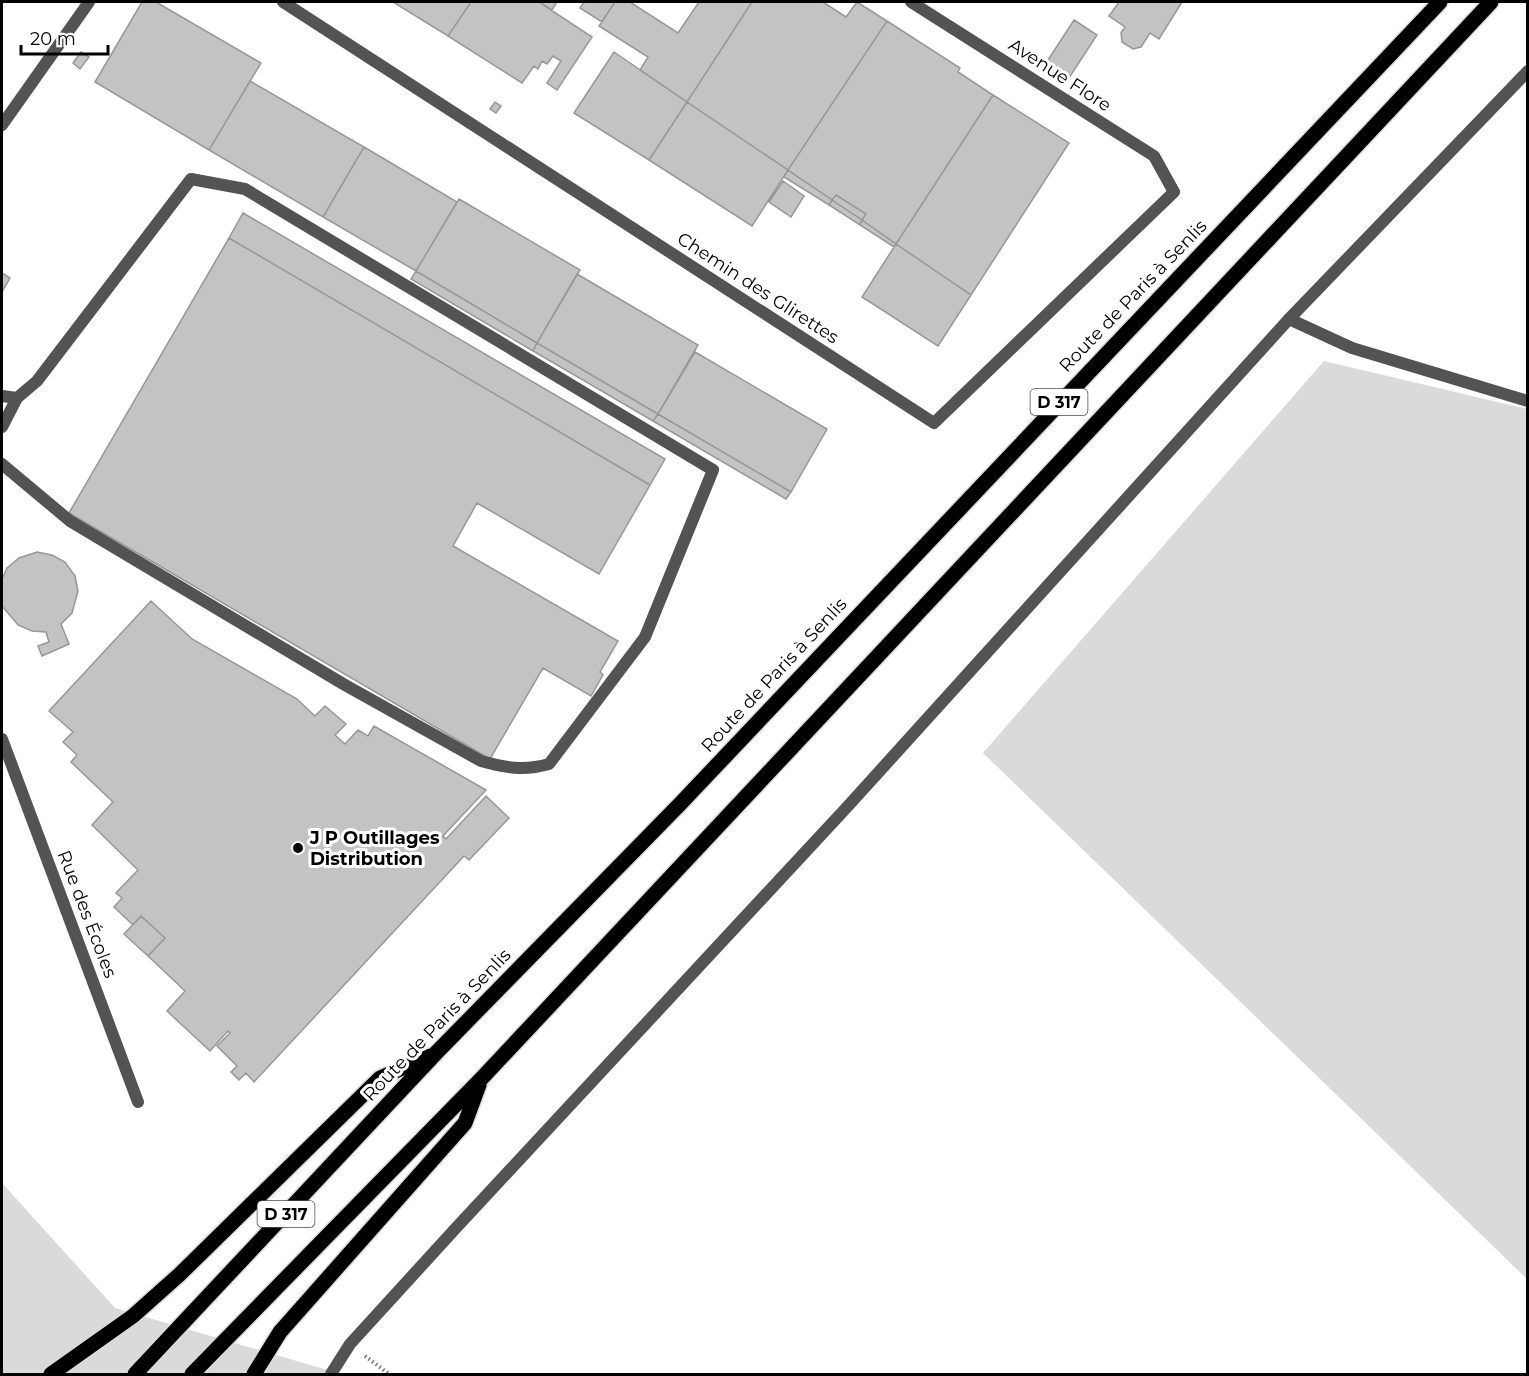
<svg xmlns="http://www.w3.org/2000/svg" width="1529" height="1376" viewBox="0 0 1529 1376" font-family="Montserrat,sans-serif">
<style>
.green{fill:#dadada}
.building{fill:#c3c3c3;stroke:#979797;stroke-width:1.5}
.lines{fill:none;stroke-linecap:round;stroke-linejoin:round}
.primary-casing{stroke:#dbdbdb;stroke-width:18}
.path{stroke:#757575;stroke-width:4;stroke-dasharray:1.5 3;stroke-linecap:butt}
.service{stroke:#535353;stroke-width:12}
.minor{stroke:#535353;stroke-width:12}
.tertiary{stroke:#535353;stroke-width:12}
.primary{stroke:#000;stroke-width:15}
.poi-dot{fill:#000;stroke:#fff;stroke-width:2}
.labels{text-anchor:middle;stroke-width:6;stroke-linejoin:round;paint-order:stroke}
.shield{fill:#fff;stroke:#4c4c4c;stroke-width:1.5}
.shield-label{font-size:16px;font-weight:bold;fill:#000}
.street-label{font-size:18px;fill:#000;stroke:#fff}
.poi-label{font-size:18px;font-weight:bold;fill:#000;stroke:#fff;text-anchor:start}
</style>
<rect width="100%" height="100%" fill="#fff"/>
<path class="green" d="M1324 361 1527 409V1279L983 753Z
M2 1183 115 1308 341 1374H2Z"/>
<path class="building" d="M142 2H156L261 63 209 150 95 82Z
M393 2H471L448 36Z
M471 2H539L592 37 557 90 547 83 561 61 553 56 547 64 542 61 538 69 534 66 522 83 448 36Z
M539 2H557L552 10Z
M584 2H615L602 22 580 8Z
M615 2H630L678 33 699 2H752L687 102 640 70 648 57 599 26Z
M752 2H823L846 17 857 2 887 21 788 170 687 102Z
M1119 2H1182L1159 39 1150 33 1141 47 1133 49 1122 42 1121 33 1125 27 1109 16Z
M1074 20 1097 35 1069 78 1046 63Z
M887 21 960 68 958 72 993 95 896 244 862 220 866 214 836 195 832 200 788 170Z
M81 52 89 57 80 69 73 63Z
M614 52 687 102 649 160 574 113Z
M250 81 364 147 323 217 209 150Z
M993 95 1069 143 971 295 896 244Z
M495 102 501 106 496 113 490 109Z
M687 102 788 170 752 226 649 160Z
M364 147 457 202 416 271 323 217Z
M788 170 832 200 829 205 784 177Z
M783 181 804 196 791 217 769 202Z
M836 195 866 214 862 220 832 200Z
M459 199 580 270 537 343 416 271Z
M832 200 862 220 860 225 829 205Z
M243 213 665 459 650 485 229 238Z
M862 220 896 244 894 247 860 225Z
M229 238 650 485 599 574 477 503 453 546 618 641 600 672 603 675 591 696 543 668 490 759 69 513Z
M896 244 971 295 938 346 862 297Z
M416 271 537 343 533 351 411 279Z
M2 273 10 278 2 292Z
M577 274 698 345 658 414 537 343Z
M537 343 658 414 653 421 533 351Z
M695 352 827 429 791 492 658 414Z
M658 414 791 492 786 499 653 421Z
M37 552 52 555 65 562 75 576 78 591 72 613 61 624 69 644 42 656 38 646 49 642 46 632 32 631 18 625 2 606V579L7 568 19 558Z
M151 601 192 639 297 699 315 716 325 706 346 724 335 735 345 744 358 730 368 736 374 726 486 790 443 836 446 839 486 796 509 818 469 860 464 856 254 1082 246 1073 239 1080 231 1072 237 1066 217 1046 230 1033 228 1031 210 1051 167 1011 185 991 148 956 165 938 141 916 133 925 114 907 122 898 116 893 138 870 92 825 113 802 71 762 77 755 63 742 73 732 49 711Z
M141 916 165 938 148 956 124 934Z"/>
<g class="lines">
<defs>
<path id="primary" d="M51 1374 133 1316 179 1275 380 1078 430 1056
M135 1374 436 1053 680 804 1440 2
M192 1374 482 1078 1491 2
M254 1374 280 1332 465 1123 479 1085"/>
</defs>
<use href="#primary" class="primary-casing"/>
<path class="path" d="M365 1356 389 1374"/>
<path class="service" d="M1289 319 1352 348 1528 401
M2 396 17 398
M2 427 17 398 37 381 191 179 245 189 713 470 645 637 549 764C524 771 506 768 481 761L345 685 70 521 2 464"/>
<path class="minor" d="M283 2 934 423 1174 192 1154 156 911 2
M2 125 89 2
M2 739 138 1102"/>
<path class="tertiary" d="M331 1374 350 1344 455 1229 848 806 1289 319 1528 71"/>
<use href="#primary" class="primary"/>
</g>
<circle class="poi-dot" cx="298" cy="848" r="6"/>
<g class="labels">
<g class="shield">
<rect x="1030.5" y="389" width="57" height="26" rx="4.5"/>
<rect x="257.5" y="1201" width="57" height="26" rx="4.5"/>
</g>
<g class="shield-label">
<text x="1059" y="408">D 317</text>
<text x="286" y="1220">D 317</text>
</g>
<g class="street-label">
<text transform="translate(1060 75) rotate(33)" y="6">Avenue Flore</text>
<text transform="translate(758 288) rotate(33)" y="6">Chemin des Glirettes</text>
<text transform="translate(1133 296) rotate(-46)" y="6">Route de Paris à Senlis</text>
<text transform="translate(774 675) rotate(-47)" y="6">Route de Paris à Senlis</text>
<text transform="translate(87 914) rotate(69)" y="6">Rue des Écoles</text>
<text transform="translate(437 1025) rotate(-46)" y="6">Route de Paris à Senlis</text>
</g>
<g class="poi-label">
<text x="310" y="844">J P Outillages<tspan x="310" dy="21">Distribution</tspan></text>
</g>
</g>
<rect width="1529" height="1376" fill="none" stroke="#000000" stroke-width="6"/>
<path d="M21 45v9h87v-9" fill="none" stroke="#000000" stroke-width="3"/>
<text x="30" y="45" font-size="18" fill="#000000" stroke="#ffffff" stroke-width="4.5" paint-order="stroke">20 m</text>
</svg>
